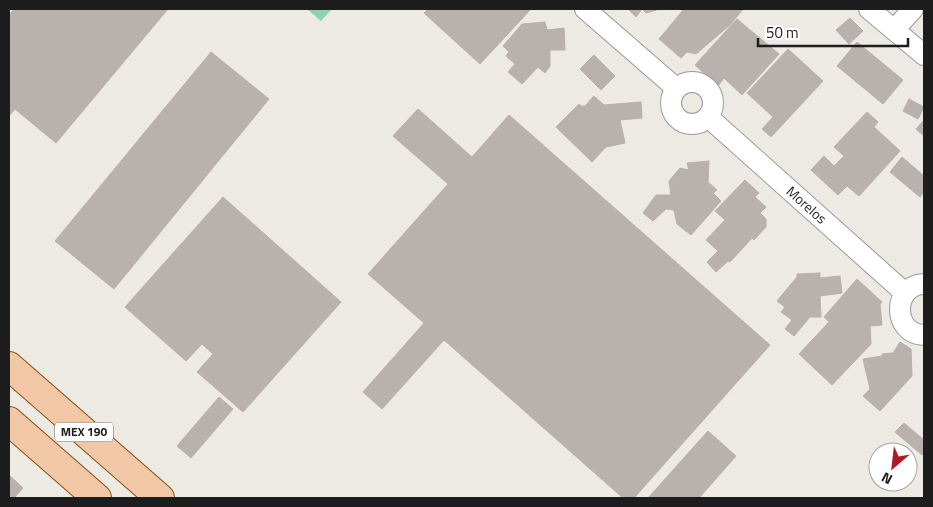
<svg xmlns="http://www.w3.org/2000/svg" width="933" height="507" viewBox="0 0 933 507" font-family="'Titillium Web',sans-serif">
<style>
.pitch{fill:#8ad3af}
.building{fill:#b9b1ad;stroke:#bcaea8}
.lines{fill:none;stroke-linecap:round;stroke-linejoin:round}
.minor-casing{stroke:#9a9a9a;stroke-width:22}
.primary-casing{stroke:#845111;stroke-width:30}
.minor{stroke:#fff;stroke-width:20}
.primary{stroke:#f1c7a5;stroke-width:28}
.labels{text-anchor:middle;stroke-width:4;stroke-linejoin:round;paint-order:stroke}
.shield{fill:#fff;stroke:#616161;stroke-width:1}
.shield-label{font-size:12px;font-weight:bold;fill:#1d1d1d}
.street-label{font-size:14px;fill:#1d1d1d;stroke:#fff}
</style>
<rect width="100%" height="100%" fill="#ede9e3"/>
<path class="pitch" d="M307 9H332L321 21Z"/>
<path class="building" d="M14 9H168L56 143 15 109 9 116V16Z
M428 9H531L480 64 424 13Z
M628 9H660L646 13 642 9 636 17Z
M684 9H743L730 25 696 54 687 52 681 58 659 39Z
M850 18 863 31 849 44 836 30Z
M737 19 779 54 742 95 724 78 718 86 695 65Z
M545 22 547 30 564 28 565 50H550V66L545 73 538 67 522 84 508 72 515 64 506 56 509 52 503 46 522 24Z
M857 42 903 80 883 104 837 66Z
M788 49 823 81 771 137 762 129 773 117 747 93Z
M211 52 269 99 114 289 55 241Z
M594 55 615 76 601 90 580 69Z
M594 96 604 105 641 102 642 118 620 120 625 143 606 147 592 162 556 127 579 104 581 106H585Z
M909 99 924 107 918 119 903 111Z
M418 109 472 157 509 115 770 345 634 498H623L444 340 382 409 363 392 424 323 368 274 448 184 393 136Z
M867 112 878 122 874 127 900 151 859 196 847 186 838 195 811 170 824 156 834 166 844 156 834 147Z
M924 120V136L916 129Z
M902 157 924 176V191L920 197 890 172Z
M709 161 708 182 717 190 713 193 721 201 691 235 677 224 674 210 666 209 653 221 643 213 656 195H671L669 181 680 168 689 170 687 163Z
M745 180 759 193 755 197 766 207 760 213 766 219V227L754 240 752 238 730 262 728 261 716 272 707 262 718 251 706 240 725 220 715 211Z
M223 197 341 302 243 412 197 372 213 354 202 344 186 361 125 307Z
M820 273V278L840 276 842 293 820 296 821 317H810L794 336 785 329 792 320 781 312 785 307 777 301 797 277V274Z
M857 279 882 302 880 304 882 325 870 326 871 344 832 385 799 354 829 322 824 317Z
M900 342 911 349 912 376 880 411 863 396 870 389 863 359 882 356V354L893 353Z
M219 397 233 409 191 458 177 446Z
M904 423 924 440V452L922 455 895 432Z
M708 431 736 456 699 498H648Z
M9 475 23 488 14 498H9Z"/>
<g class="lines">
<defs>
<g id="minor">
<path d="M585 9 676 88"/>
<path d="M869 9 924 55"/>
<path d="M894 30 913 9"/>
<circle cx="692" cy="103" r="21"/>
<path id="s1" d="M708 117 905 293"/>
<path d="M924 284C892 285 892 334 924 335"/>
</g>
<path id="primary" d="M9 366 160 498
M9 421 97 498"/>
</defs>
<use href="#minor" class="minor-casing"/>
<use href="#primary" class="primary-casing"/>
<use href="#minor" class="minor"/>
<use href="#primary" class="primary"/>
</g>
<g class="labels">
<rect class="shield" x="55" y="422.5" width="58" height="19" rx="4"/>
<g class="shield-label">
<text x="84" y="436">MEX 190</text>
</g>
<g class="street-label">
<text dy="5" stroke="none"><textPath href="#s1" startOffset="132">Morelos</textPath></text>
</g>
</g>
<rect width="933" height="507" fill="none" stroke="#1d1d1d" stroke-width="20"/>
<g transform="translate(893 467) rotate(208)"><circle r="24" fill="#ffffff" stroke="#a5a5a5"/>
<path d="M0-4L9 19L0 12L-9 19Z" fill="#b21728"/>
<text y="-8" font-size="14" font-weight="bold" text-anchor="middle" fill="#1d1d1d">N</text>
</g>
<path d="M758 38v8h150v-8" fill="none" stroke="#1d1d1d" stroke-width="2.5"/>
<text x="766" y="38" font-size="15" fill="#1d1d1d" stroke="#ffffff" stroke-width="4" paint-order="stroke">50 m</text>
</svg>
